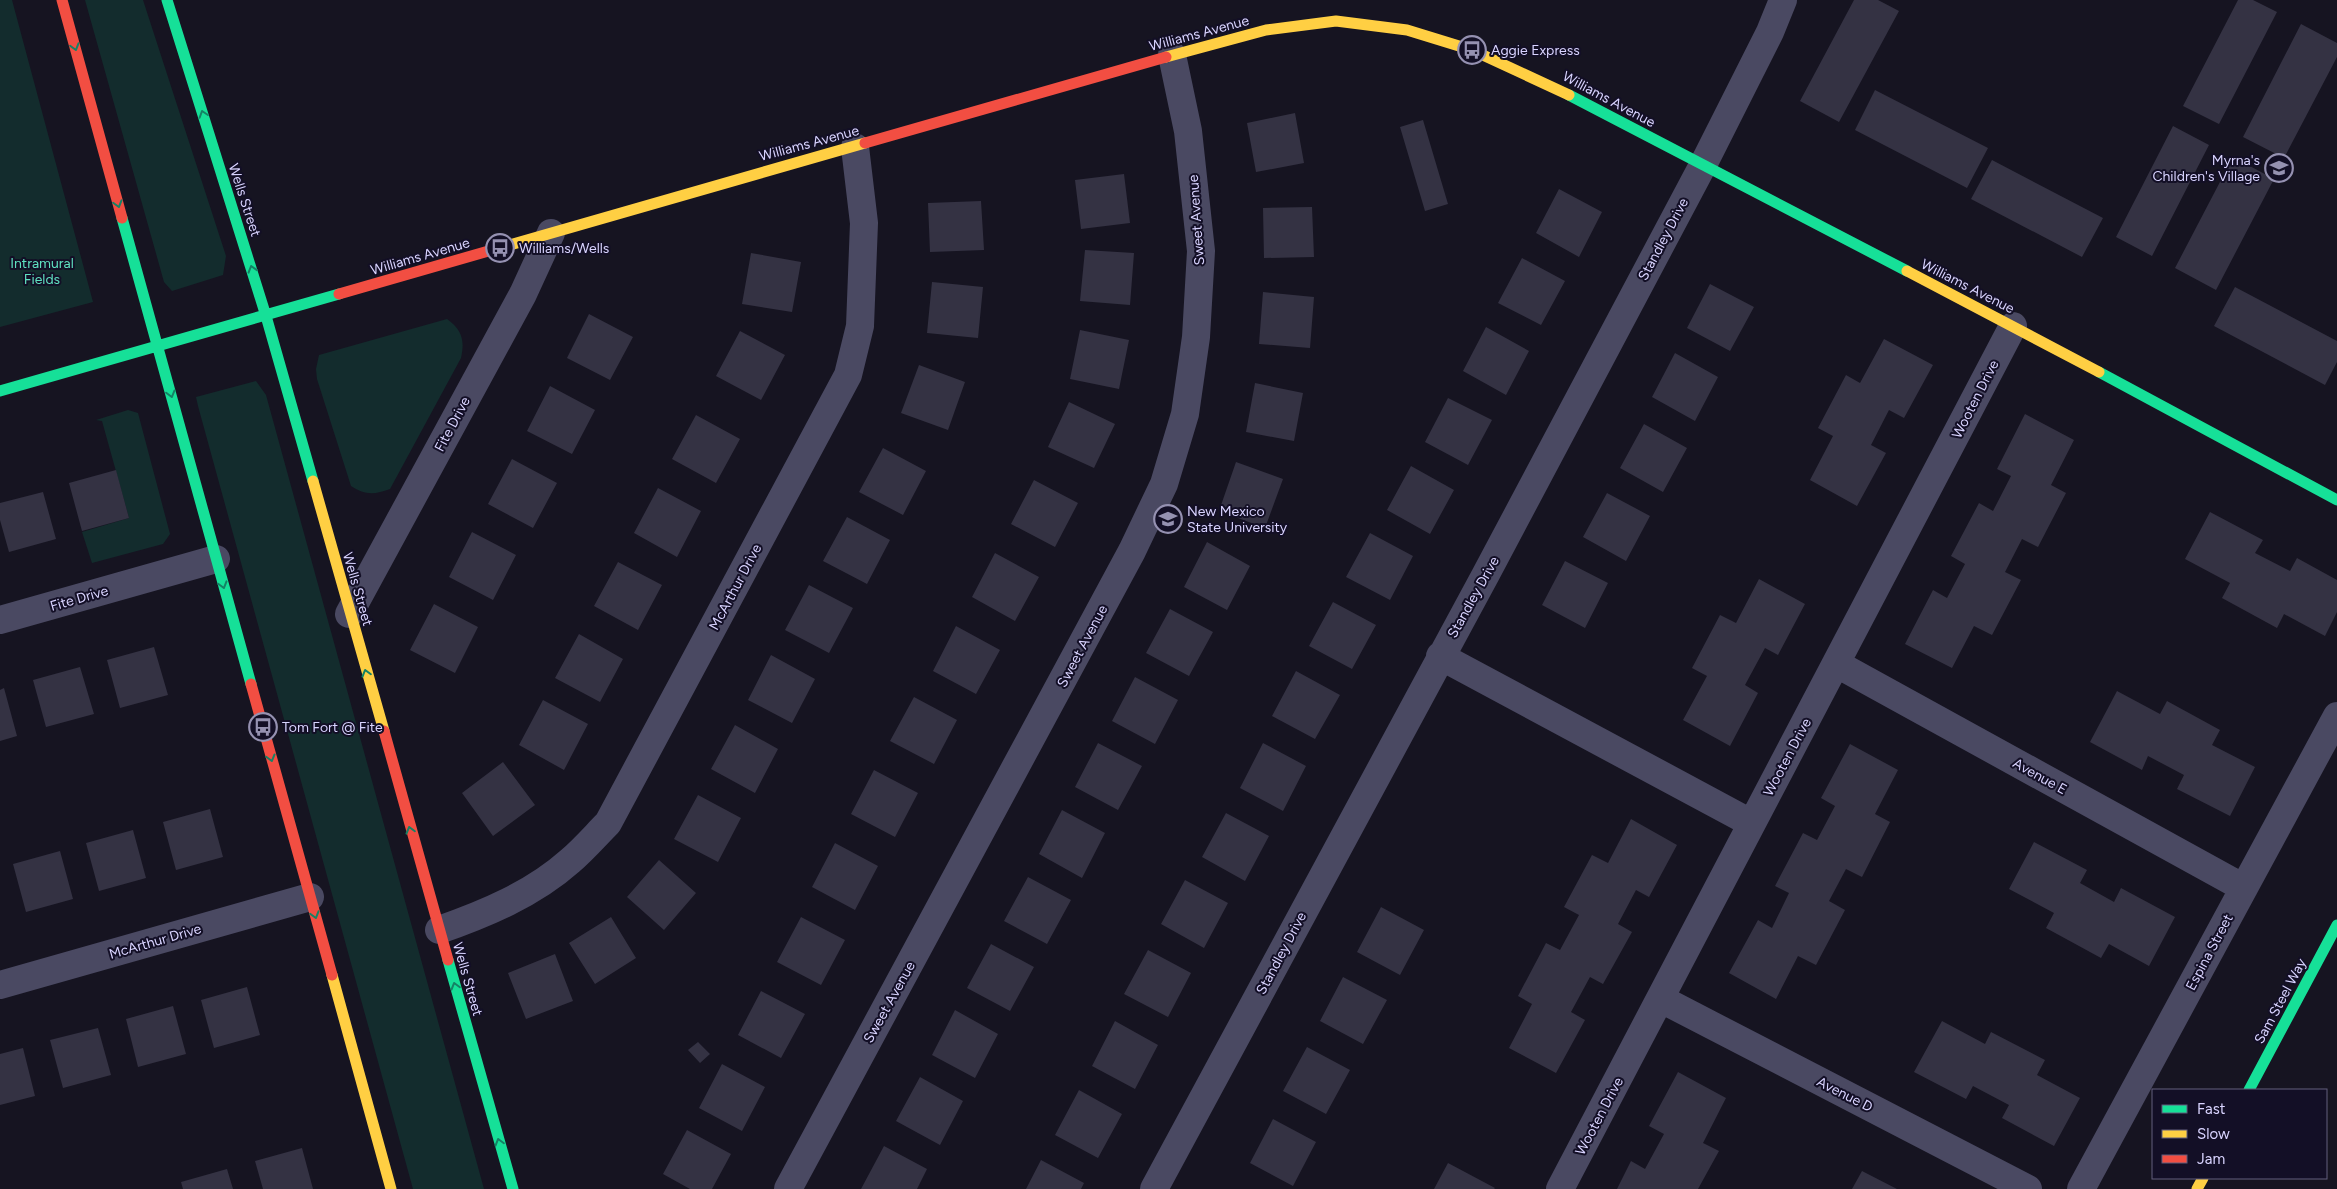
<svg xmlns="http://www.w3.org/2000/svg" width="2337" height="1189" viewBox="0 0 2337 1189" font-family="Figtree,sans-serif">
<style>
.green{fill:#132c2d}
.building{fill:#343243}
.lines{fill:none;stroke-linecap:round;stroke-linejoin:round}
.street{stroke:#4a4962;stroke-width:28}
.fast{stroke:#16e098;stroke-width:11}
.slow{stroke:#ffcf43;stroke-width:11}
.jam{stroke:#f24e42;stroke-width:11}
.oneway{stroke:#158265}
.labels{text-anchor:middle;stroke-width:4;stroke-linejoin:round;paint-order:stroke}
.street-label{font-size:14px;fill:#d9d4ff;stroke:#130f26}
.poi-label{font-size:14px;fill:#d9d4ff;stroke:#130f26;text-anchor:start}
.park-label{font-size:14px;fill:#5fe0c0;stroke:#130f26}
</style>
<rect width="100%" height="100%" fill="#161421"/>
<path class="green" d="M0 0H12L93 302 0 327Z
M85 0H143L226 256 223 275 172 291 164 282Z
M447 319C462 330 465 340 461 358L390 489C374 495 365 495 351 486L317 379 316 369 319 355Z
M256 381 266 395 484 1189H413L198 406 196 397Z
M128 410 138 413 170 534 163 544 92 563 82 532 129 518 102 421 96 420Z"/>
<path class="building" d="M1854 0H1878L1899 11 1839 122 1800 101Z
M2238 0H2253L2277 12 2219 124 2183 106Z
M2301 24 2337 43V57L2284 158 2243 137Z
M1875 90 1988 148 1967 188 1855 130Z
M1295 113 1304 163 1256 172 1247 123Z
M1423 120 1448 204 1425 211 1400 127Z
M2173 126 2209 145 2152 256 2116 237Z
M2233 157 2274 179 2216 290 2175 268Z
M1992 160 2103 218 2082 257 1971 199Z
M1124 174 1130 223 1081 229 1075 180Z
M1559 189 1602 212 1579 257 1536 233Z
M981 201 984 250 930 252 928 203Z
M1312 207 1314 257 1264 258 1263 208Z
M1085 250 1134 253 1130 305 1080 301Z
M751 253 801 262 792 312 742 304Z
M1522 258 1565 281 1541 325 1498 303Z
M932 282 983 287 978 338 927 333Z
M1710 284 1754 307 1730 351 1687 328Z
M2235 287 2337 341V362L2325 385 2214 326Z
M1263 292 1314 297 1310 348 1259 344Z
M589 314 633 337 610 380 567 358Z
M1486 327 1529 351 1506 395 1463 371Z
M1080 330 1129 340 1119 389 1070 379Z
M740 331 785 355 761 400 716 376Z
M1884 339 1933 365 1904 418 1889 410 1871 445 1886 453 1857 506 1810 480 1833 436 1818 428 1846 375 1860 383Z
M1675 353 1718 377 1695 421 1652 397Z
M919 365 965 382 948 430 901 413Z
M1255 383 1303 393 1294 441 1246 432Z
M550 386 595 410 572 454 527 431Z
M1448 398 1492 420 1468 465 1425 442Z
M1069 402 1115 424 1094 468 1048 447Z
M2025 414 2074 440 2051 485 2066 493 2038 547 2022 539 2005 572 2021 580 1992 635 1974 626 1952 668 1905 644 1933 590 1947 598 1965 564 1951 556 1979 503 1993 511 2011 476 1997 469Z
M696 415 740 439 716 483 672 459Z
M1644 424 1687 448 1663 492 1620 468Z
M883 448 926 471 903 515 859 492Z
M512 459 557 483 533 528 488 504Z
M1236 462 1283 479 1265 528 1219 511Z
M1411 466 1454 490 1430 534 1387 510Z
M116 470 129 518 82 531 69 483Z
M1034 480 1078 503 1055 547 1011 524Z
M658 488 701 511 677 557 634 533Z
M43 492 56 539 9 552 0 520V503Z
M1607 493 1650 516 1626 561 1583 537Z
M2210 512 2263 540 2255 553 2290 571 2297 558 2337 580V612L2325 636 2284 614 2277 628 2222 598 2230 583 2185 559Z
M847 517 890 540 867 584 823 561Z
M472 532 516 555 493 600 449 577Z
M1370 533 1413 556 1390 600 1346 577Z
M1207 542 1250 566 1227 610 1184 587Z
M995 553 1039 577 1015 621 972 597Z
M1565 561 1608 583 1585 628 1542 605Z
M618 562 662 585 638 630 594 606Z
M1759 579 1805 604 1778 655 1765 648 1745 685 1758 693 1730 746 1683 720 1707 676 1692 668 1720 615 1736 623Z
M809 585 853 608 829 653 785 630Z
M1333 602 1376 625 1352 669 1309 646Z
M434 604 478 627 455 673 410 650Z
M1170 609 1213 632 1189 676 1146 653Z
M956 626 1000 650 976 694 933 671Z
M579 634 623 659 600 702 555 678Z
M154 647 168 695 120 708 107 660Z
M771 655 815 679 792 723 748 700Z
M80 667 94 714 46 727 33 680Z
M1296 671 1340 695 1315 739 1272 716Z
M1135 677 1178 700 1155 744 1112 721Z
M4 688 17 736 0 741V690Z
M2117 691 2160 714 2167 701 2220 730 2212 745 2255 767 2230 816 2177 789 2184 775 2148 756 2142 770 2090 742Z
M914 697 957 720 934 764 890 741Z
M543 700 588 724 564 770 519 745Z
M735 725 778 749 755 793 711 769Z
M1098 743 1142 766 1118 810 1075 787Z
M1263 743 1306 766 1283 811 1240 788Z
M1850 744 1898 770 1875 814 1890 822 1862 877 1846 869 1829 901 1845 910 1816 965 1798 956 1776 999 1729 973 1758 920 1772 928 1789 893 1775 886 1803 833 1817 840 1835 806 1821 798Z
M503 762 535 805 493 836 462 793Z
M874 770 918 793 895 837 851 814Z
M698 795 741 818 718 862 674 839Z
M210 809 223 857 176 870 163 822Z
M1062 810 1105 833 1082 878 1039 854Z
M1226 813 1269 836 1245 881 1202 857Z
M1631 819 1677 845 1649 897 1636 890 1618 924 1632 932 1603 984 1590 977 1571 1012 1585 1020 1556 1073 1509 1048 1532 1004 1518 996 1546 943 1560 950 1579 915 1564 907 1592 855 1608 863Z
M133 830 146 878 99 891 86 843Z
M2034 842 2087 870 2080 883 2114 902 2121 888 2175 917 2149 966 2109 944 2101 958 2046 928 2054 913 2009 889Z
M835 843 878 866 855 910 812 887Z
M60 851 73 899 26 912 13 864Z
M659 860 696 893 664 930 627 897Z
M1028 877 1071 900 1047 944 1004 921Z
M1185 880 1228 903 1204 948 1161 924Z
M1381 907 1424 930 1400 975 1357 952Z
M611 917 636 958 595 984 569 943Z
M801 917 845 940 821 985 777 962Z
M991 944 1034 967 1010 1011 967 988Z
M1148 950 1191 973 1168 1017 1124 994Z
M555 954 573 1001 526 1019 508 973Z
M1343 977 1387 1000 1363 1044 1320 1021Z
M247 987 260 1035 214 1048 201 1000Z
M761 991 805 1014 781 1058 738 1035Z
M173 1006 186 1054 138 1067 126 1019Z
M955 1010 998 1034 975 1078 932 1055Z
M1115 1021 1158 1045 1135 1089 1092 1066Z
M1942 1021 1985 1044 1991 1032 2045 1060 2037 1075 2080 1098 2054 1146 2002 1118 2009 1105 1973 1086 1966 1099 1914 1072Z
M98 1028 111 1075 63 1088 50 1040Z
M698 1042 710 1054 700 1063 688 1050Z
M1307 1047 1350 1070 1326 1114 1283 1091Z
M23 1048 35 1096 0 1105V1054Z
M722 1064 765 1087 742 1131 699 1108Z
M1678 1072 1726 1098 1703 1143 1719 1151 1698 1189H1617L1631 1161 1645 1169 1664 1134 1649 1126Z
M920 1077 963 1101 940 1145 896 1121Z
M1079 1090 1122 1114 1098 1158 1055 1135Z
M1273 1119 1316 1142 1293 1186 1250 1163Z
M687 1130 731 1154 712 1189H690L663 1174Z
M884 1146 927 1169 917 1189H861Z
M302 1148 313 1189H263L255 1161Z
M1041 1160 1084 1183 1081 1189H1026Z
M1448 1163 1495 1188 1494 1189H1434Z
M227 1169 233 1189H183L181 1182Z
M1862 1171 1897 1189H1852Z"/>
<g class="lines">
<path class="street" d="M349 614 523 294 551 233
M0 620 216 559
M1440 656 1751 823
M1837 664 2244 888
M439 930C485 914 533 894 570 861 584 849 596 835 608 823L848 375 860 326 864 223 855 147
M0 985 310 897
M1661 999 2028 1189
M788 1189 1132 551 1164 484 1185 414 1196 337 1201 251 1188 131 1172 55
M1154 1189 1486 574 1703 165 1770 32 1783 0
M1560 1189 2013 326
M2081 1189 2337 716"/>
<path class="fast" d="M167 0 266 316 313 481
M1569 95 1907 271
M122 218 251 684
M2099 372 2337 500
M0 391 339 294
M448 960 513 1189
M2249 1090 2337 925"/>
<path class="slow" d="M1166 57 1266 30 1336 21 1407 30 1472 50 1569 95
M492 250 865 143
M1907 271 2099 372
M313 481 384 731
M332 975 391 1189
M2197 1189 2203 1178"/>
<path class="jam" d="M62 0 122 218
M865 143 1166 57
M339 294 492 250
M251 684 332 975
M384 731 448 960"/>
</g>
<defs><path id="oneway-chevron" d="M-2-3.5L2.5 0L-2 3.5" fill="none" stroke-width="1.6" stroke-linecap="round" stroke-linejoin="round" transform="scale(1.25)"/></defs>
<g class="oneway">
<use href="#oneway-chevron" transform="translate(75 47) rotate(74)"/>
<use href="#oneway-chevron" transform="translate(203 114) rotate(-108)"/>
<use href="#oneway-chevron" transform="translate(118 204) rotate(74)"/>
<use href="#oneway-chevron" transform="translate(252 269) rotate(-107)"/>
<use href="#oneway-chevron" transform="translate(171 394) rotate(75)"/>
<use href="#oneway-chevron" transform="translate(223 585) rotate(74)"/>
<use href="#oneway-chevron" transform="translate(366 673) rotate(-106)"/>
<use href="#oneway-chevron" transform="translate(271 758) rotate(75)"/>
<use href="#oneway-chevron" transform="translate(410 830) rotate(-106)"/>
<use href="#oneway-chevron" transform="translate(315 915) rotate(74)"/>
<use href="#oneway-chevron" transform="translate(455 986) rotate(-106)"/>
<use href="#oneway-chevron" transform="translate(499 1142) rotate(-106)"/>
</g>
<defs>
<symbol id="bus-ring" viewBox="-11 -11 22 22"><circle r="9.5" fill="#130f26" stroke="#9591b1" stroke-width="1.5"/><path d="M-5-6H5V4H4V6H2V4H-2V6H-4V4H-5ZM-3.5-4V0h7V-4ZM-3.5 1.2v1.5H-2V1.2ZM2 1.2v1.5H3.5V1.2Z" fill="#9591b1"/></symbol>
<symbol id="school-ring" viewBox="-11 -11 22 22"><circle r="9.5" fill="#130f26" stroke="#9591b1" stroke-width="1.5"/><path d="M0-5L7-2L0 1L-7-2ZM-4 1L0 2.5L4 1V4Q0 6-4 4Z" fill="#9591b1"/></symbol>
<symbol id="university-ring" viewBox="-11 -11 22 22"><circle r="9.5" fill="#130f26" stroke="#9591b1" stroke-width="1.5"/><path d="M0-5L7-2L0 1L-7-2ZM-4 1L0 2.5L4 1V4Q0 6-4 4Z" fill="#9591b1"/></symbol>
</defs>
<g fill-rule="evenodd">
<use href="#bus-ring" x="1456" y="34" width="32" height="32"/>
<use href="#school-ring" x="2263" y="152" width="32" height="32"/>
<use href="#bus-ring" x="484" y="232" width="32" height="32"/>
<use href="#university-ring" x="1152" y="503" width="32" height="32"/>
<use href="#bus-ring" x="247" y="711" width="32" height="32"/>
</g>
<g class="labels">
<g class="street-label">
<text transform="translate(1199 33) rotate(-15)" y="5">Williams Avenue</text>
<text transform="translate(1609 99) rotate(28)" y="5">Williams Avenue</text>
<text transform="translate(809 143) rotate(-15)" y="5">Williams Avenue</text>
<text transform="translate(245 200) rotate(72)" y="5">Wells Street</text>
<text transform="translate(1196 220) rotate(-94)" y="5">Sweet Avenue</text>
<text transform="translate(1663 239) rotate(-62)" y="5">Standley Drive</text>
<text transform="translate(420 256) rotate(-16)" y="5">Williams Avenue</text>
<text transform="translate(1968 286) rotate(27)" y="5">Williams Avenue</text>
<text transform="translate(1975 399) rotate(-63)" y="5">Wooten Drive</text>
<text transform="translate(452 424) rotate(-62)" y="5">Fite Drive</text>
<text transform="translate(735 587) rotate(-62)" y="5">McArthur Drive</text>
<text transform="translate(358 589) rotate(74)" y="5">Wells Street</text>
<text transform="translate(1473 597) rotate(-61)" y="5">Standley Drive</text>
<text transform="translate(79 598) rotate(-16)" y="5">Fite Drive</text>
<text transform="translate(1082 646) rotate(-62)" y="5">Sweet Avenue</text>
<text transform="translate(1787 757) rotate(-62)" y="5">Wooten Drive</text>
<text transform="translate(2040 776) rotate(29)" y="5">Avenue E</text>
<text transform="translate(155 941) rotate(-16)" y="5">McArthur Drive</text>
<text transform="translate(2209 952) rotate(-62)" y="5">Espina Street</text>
<text transform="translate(1281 953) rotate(-62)" y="5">Standley Drive</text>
<text transform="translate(468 979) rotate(74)" y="5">Wells Street</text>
<text transform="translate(2280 1001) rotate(-62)" y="5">Sam Steel Way</text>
<text transform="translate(889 1002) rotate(-61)" y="5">Sweet Avenue</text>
<text transform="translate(1845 1094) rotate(27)" y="5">Avenue D</text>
<text transform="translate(1599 1116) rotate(-62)" y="5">Wooten Drive</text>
</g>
<g class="poi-label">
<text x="1491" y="55">Aggie Express</text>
<text x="2260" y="165" text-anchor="end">Myrna's<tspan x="2260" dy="16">Children's Village</tspan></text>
<text x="519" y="253">Williams/Wells</text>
<text x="1187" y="516">New Mexico<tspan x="1187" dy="16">State University</tspan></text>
<text x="282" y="732">Tom Fort @ Fite</text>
</g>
<g class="park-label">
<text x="42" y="268">Intramural<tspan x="42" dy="16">Fields</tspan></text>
</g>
</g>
<rect x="2152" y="1089" width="175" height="90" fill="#130f26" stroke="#625e7d"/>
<rect x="2162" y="1105" width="25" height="8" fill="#16e098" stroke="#625e7d"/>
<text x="2197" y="1114" font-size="15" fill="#d9d4ff">Fast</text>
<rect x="2162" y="1130" width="25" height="8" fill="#ffcf43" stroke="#625e7d"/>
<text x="2197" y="1139" font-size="15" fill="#d9d4ff">Slow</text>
<rect x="2162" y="1155" width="25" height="8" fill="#f24e42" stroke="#625e7d"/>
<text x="2197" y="1164" font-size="15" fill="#d9d4ff">Jam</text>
</svg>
